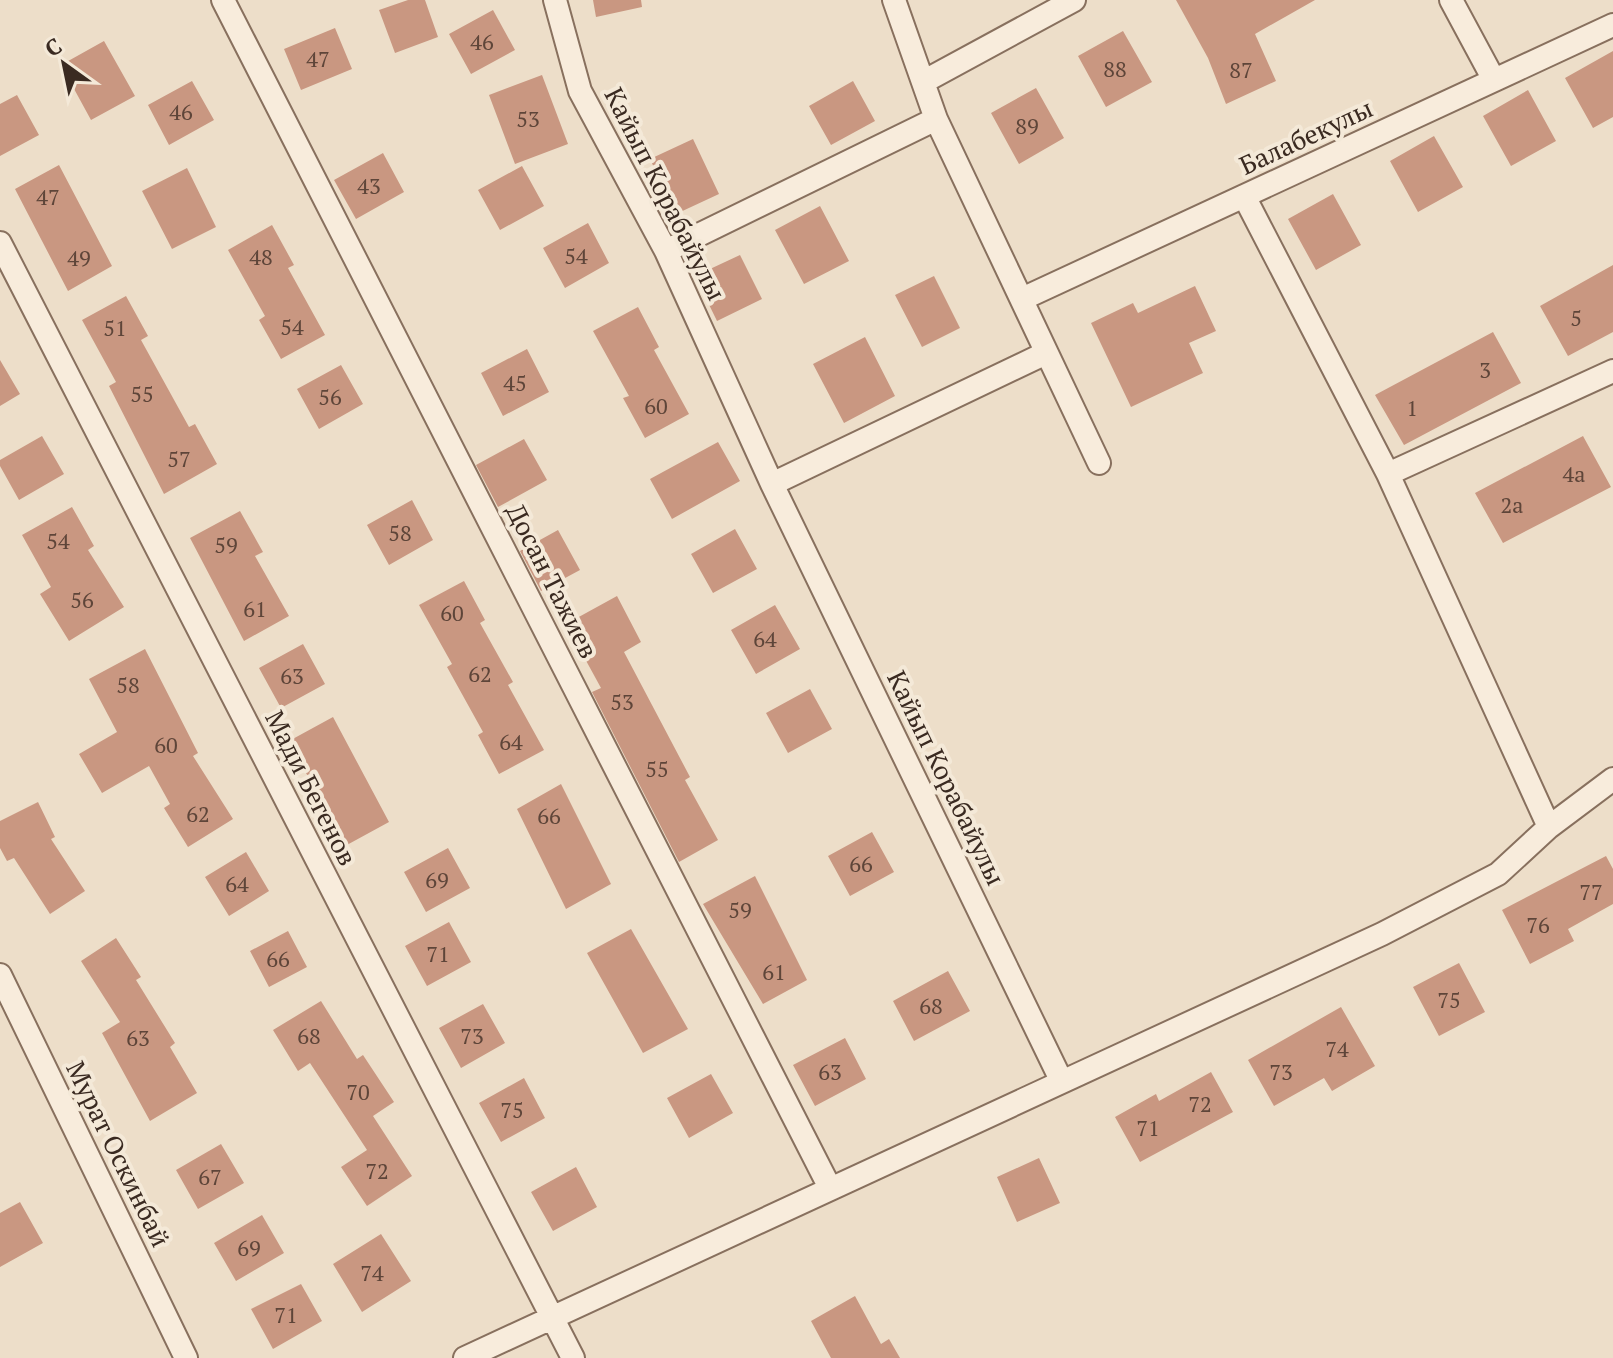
<svg xmlns="http://www.w3.org/2000/svg" width="1613" height="1358" viewBox="0 0 1613 1358" font-family="'PT Serif',serif">
<style>
.building{fill:#c99781}
.lines{fill:none;stroke-linecap:round;stroke-linejoin:round}
.minor-casing{stroke:#88705e;stroke-width:26}
.minor{stroke:#f8ecdc;stroke-width:22}
.labels{text-anchor:middle;stroke-width:8;stroke-linejoin:round;paint-order:stroke}
.number-label{font-size:22px;fill:#5e4539}
.street-label{font-size:26px;fill:#3a2a21;stroke:#f4e9d8}
</style>
<rect width="100%" height="100%" fill="#eddec9"/>
<path class="building" d="M408 0H425L438 37 395 53 379 10Z
M593 0H641L642 7 596 17Z
M1176 0H1315L1255 34 1276 81 1226 104 1208 58Z
M493 10 515 50 471 74 449 34Z
M335 28 352 69 301 90 284 49Z
M1123 31 1152 82 1106 107 1078 56Z
M104 41 135 96 91 120 61 65Z
M1613 51V117L1593 128 1565 78Z
M542 75 568 144 515 164 489 95Z
M192 81 214 120 169 145 148 105Z
M853 81 875 121 831 145 809 106Z
M1036 88 1064 138 1019 164 991 113Z
M1528 90 1556 141 1511 166 1483 116Z
M17 95 39 135 0 156V104Z
M1434 136 1463 187 1418 212 1390 161Z
M693 139 719 194 676 214 650 159Z
M383 153 404 192 356 219 334 180Z
M59 165 112 266 68 291 15 189Z
M522 166 544 206 500 230 478 190Z
M187 168 216 227 172 249 142 191Z
M1333 194 1361 245 1316 270 1288 219Z
M820 206 849 261 804 284 775 230Z
M588 223 609 263 565 288 543 248Z
M272 225 294 265 288 268 325 335 281 359 259 320 265 316 228 250Z
M740 255 762 299 717 321 695 276Z
M1613 265V332L1568 356 1540 306Z
M934 276 960 328 922 347 895 295Z
M1195 286 1216 331 1189 343 1203 373 1131 407 1091 323 1133 303 1138 313Z
M126 296 148 336 141 340 189 427 195 424 217 464 164 494 109 386 116 382 82 320Z
M638 307 659 347 654 350 689 414 645 438 623 398 629 396 593 331Z
M1493 332 1521 383 1404 445 1375 395Z
M865 337 895 396 844 423 813 364Z
M527 349 549 392 503 416 481 373Z
M0 360 20 394 0 406Z
M341 365 363 404 319 429 297 389Z
M42 436 64 474 19 500 0 466V460Z
M1583 436 1611 487 1503 543 1475 493Z
M524 439 547 480 498 507 476 465Z
M718 442 740 481 672 519 650 479Z
M412 500 433 540 389 565 367 525Z
M72 507 94 546 88 550 124 607 69 641 40 594 51 587 22 535Z
M240 511 263 552 255 556 289 616 244 641 190 538Z
M735 529 757 569 713 593 691 554Z
M558 530 580 570 541 591 520 551Z
M464 581 485 620 480 623 513 682 508 685 544 750 499 774 478 735 483 732 447 667 452 664 419 605Z
M617 596 641 642 624 652 690 777 685 780 718 840 679 862 592 692 601 688 566 624Z
M775 605 800 649 756 674 731 630Z
M303 644 325 684 281 708 259 668Z
M145 649 198 753 193 756 233 819 188 847 164 808 170 804 149 766 102 793 79 754 117 732 89 679Z
M810 689 832 729 788 753 766 713Z
M333 717 389 822 345 846 289 741Z
M561 784 611 884 566 909 517 809Z
M38 802 55 837 51 839 85 891 50 914 14 858 7 861 0 848V821Z
M872 832 894 872 850 896 828 856Z
M448 848 470 888 426 912 404 872Z
M246 852 269 891 229 916 205 877Z
M1606 856 1613 869V904L1568 929 1574 941 1530 964 1502 910Z
M755 876 807 980 763 1004 703 904Z
M449 922 471 962 427 986 405 946Z
M631 929 688 1029 643 1053 587 953Z
M288 931 307 967 269 987 250 951Z
M116 938 141 977 136 980 175 1043 170 1047 197 1093 150 1121 102 1033 120 1022 81 961Z
M1459 963 1485 1012 1439 1036 1413 987Z
M948 971 970 1011 914 1041 893 1001Z
M321 1001 357 1059 363 1055 394 1102 373 1116 412 1176 367 1206 341 1167 367 1150 310 1063 298 1071 273 1030Z
M483 1004 505 1043 461 1068 439 1028Z
M1341 1007 1375 1066 1332 1091 1324 1078 1274 1106 1248 1060Z
M845 1038 866 1079 815 1106 793 1065Z
M1211 1072 1233 1112 1140 1162 1115 1117 1156 1094 1159 1101Z
M711 1074 733 1113 689 1138 667 1098Z
M524 1078 545 1118 501 1142 479 1103Z
M221 1144 244 1183 198 1209 176 1170Z
M1039 1158 1060 1203 1017 1222 997 1177Z
M576 1167 597 1207 553 1231 531 1192Z
M20 1202 43 1243 0 1267V1213Z
M262 1215 284 1253 236 1281 214 1243Z
M381 1234 411 1281 362 1312 333 1264Z
M301 1284 322 1321 273 1349 251 1309Z
M855 1296 881 1344 889 1339 900 1358H831L811 1321Z"/>
<g class="lines">
<defs>
<path id="minor" d="M223 0 830 1188
M555 0 580 91 666 251 772 484 1061 1080
M894 0 936 119
M1451 0 1494 80
M923 82 1074 0
M1244 196 1388 474 1549 827
M0 243 573 1358
M666 251 936 119 1099 463
M1022 299 1613 25
M1388 474 1613 371
M772 484 1046 353
M0 975 186 1358
M465 1358 1382 934 1498 874 1549 827 1613 779"/>
</defs>
<use href="#minor" class="minor-casing"/>
<use href="#minor" class="minor"/>
</g>
<g class="labels">
<g class="number-label">
<text x="482" y="50">46</text>
<text x="318" y="67">47</text>
<text x="1115" y="77">88</text>
<text x="1241" y="78">87</text>
<text x="181" y="120">46</text>
<text x="528" y="127">53</text>
<text x="1027" y="134">89</text>
<text x="369" y="194">43</text>
<text x="48" y="205">47</text>
<text x="576" y="264">54</text>
<text x="261" y="265">48</text>
<text x="79" y="266">49</text>
<text x="1576" y="326">5</text>
<text x="292" y="335">54</text>
<text x="115" y="336">51</text>
<text x="1485" y="378">3</text>
<text x="515" y="391">45</text>
<text x="142" y="402">55</text>
<text x="330" y="405">56</text>
<text x="656" y="414">60</text>
<text x="1412" y="416">1</text>
<text x="179" y="467">57</text>
<text x="1574" y="482">4а</text>
<text x="1512" y="513">2а</text>
<text x="400" y="541">58</text>
<text x="58" y="549">54</text>
<text x="226" y="553">59</text>
<text x="82" y="608">56</text>
<text x="255" y="617">61</text>
<text x="452" y="621">60</text>
<text x="765" y="647">64</text>
<text x="480" y="682">62</text>
<text x="292" y="684">63</text>
<text x="128" y="693">58</text>
<text x="622" y="710">53</text>
<text x="511" y="750">64</text>
<text x="166" y="753">60</text>
<text x="657" y="777">55</text>
<text x="198" y="822">62</text>
<text x="549" y="824">66</text>
<text x="861" y="872">66</text>
<text x="437" y="888">69</text>
<text x="237" y="892">64</text>
<text x="1591" y="900">77</text>
<text x="740" y="918">59</text>
<text x="1538" y="933">76</text>
<text x="438" y="962">71</text>
<text x="278" y="967">66</text>
<text x="774" y="980">61</text>
<text x="1449" y="1008">75</text>
<text x="931" y="1014">68</text>
<text x="309" y="1044">68</text>
<text x="472" y="1044">73</text>
<text x="138" y="1046">63</text>
<text x="1337" y="1057">74</text>
<text x="830" y="1080">63</text>
<text x="1281" y="1080">73</text>
<text x="358" y="1100">70</text>
<text x="1200" y="1112">72</text>
<text x="512" y="1118">75</text>
<text x="1148" y="1136">71</text>
<text x="377" y="1179">72</text>
<text x="210" y="1185">67</text>
<text x="249" y="1256">69</text>
<text x="372" y="1281">74</text>
<text x="286" y="1323">71</text>
</g>
<g class="street-label">
<text transform="translate(1306 137) rotate(-25)" y="9">Балабекулы</text>
<text transform="translate(665 194) rotate(63)" y="9">Кайып Корабайулы</text>
<text transform="translate(552 581) rotate(63)" y="9">Досан Тажиев</text>
<text transform="translate(946 778) rotate(64)" y="9">Кайып Корабайулы</text>
<text transform="translate(311 788) rotate(63)" y="9">Мади Бегенов</text>
<text transform="translate(118 1154) rotate(64)" y="9">Мурат Оскинбай</text>
</g>
</g>
<g transform="translate(64 64) rotate(327)" stroke="#f4e9d8" stroke-width="6" paint-order="stroke">
<path d="M0-6L14 30L0 20L-14 30Z" fill="#3a2a21"/>
<text y="-12" font-size="22" font-weight="bold" text-anchor="middle" fill="#3a2a21">С</text>
</g>
</svg>
